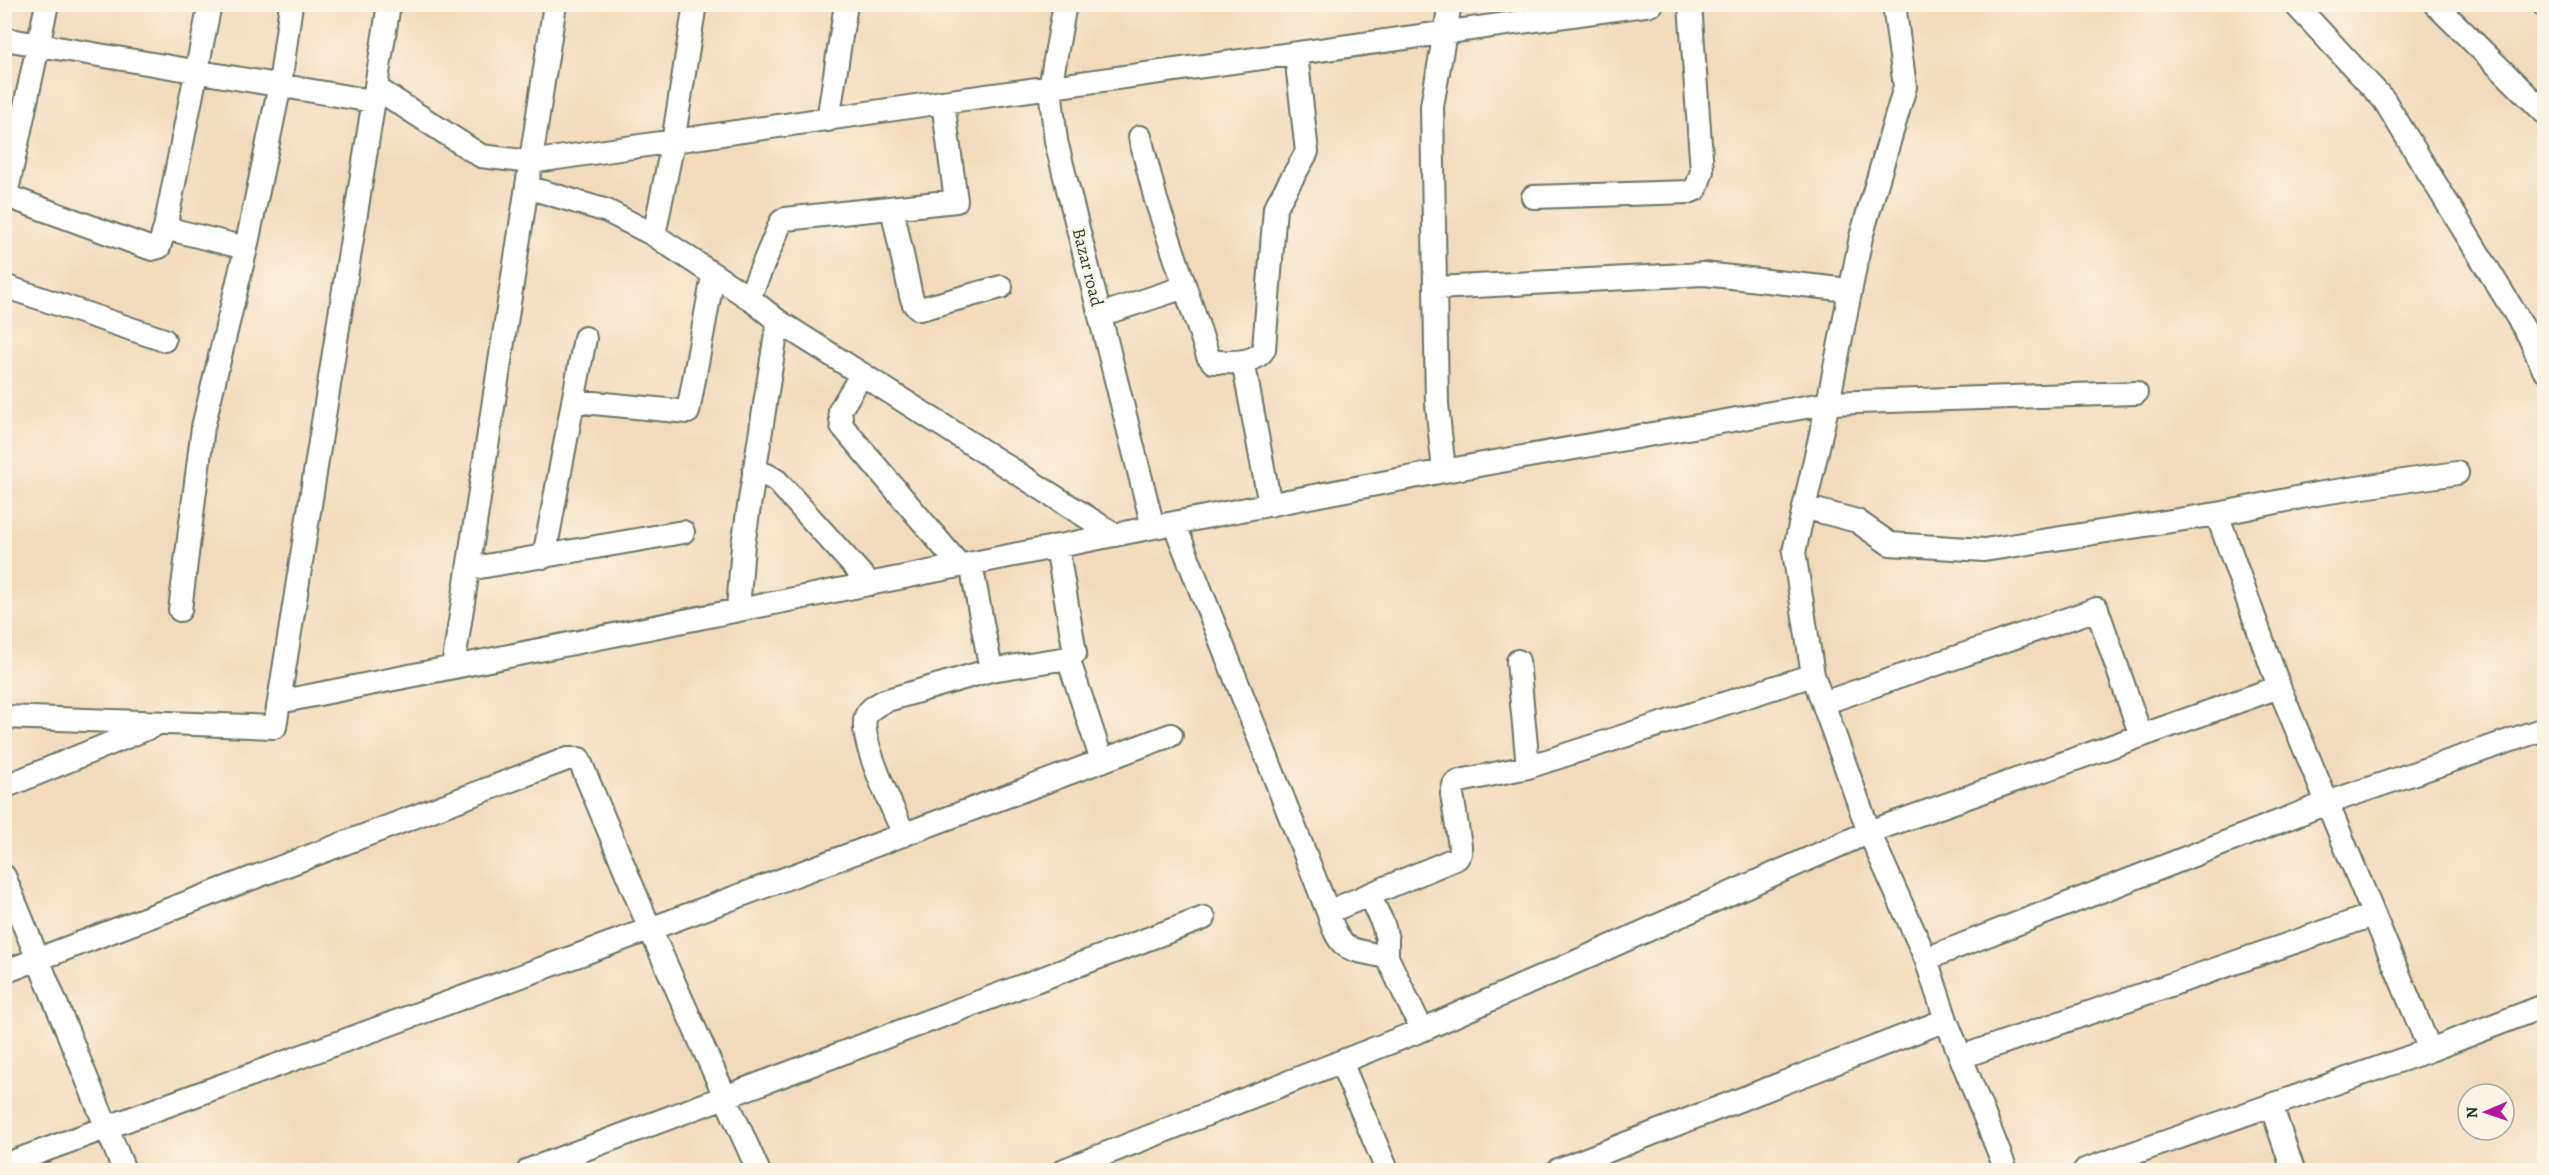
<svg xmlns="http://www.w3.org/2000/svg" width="2549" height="1175" viewBox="0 0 2549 1175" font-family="Alegreya,serif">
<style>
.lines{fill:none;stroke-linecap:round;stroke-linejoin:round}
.minor-casing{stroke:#697464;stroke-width:26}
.minor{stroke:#fff;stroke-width:22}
.rail-casing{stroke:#1f3d34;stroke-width:7}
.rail{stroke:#fcf5e5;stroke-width:4.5;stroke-dasharray:14;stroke-linecap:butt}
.labels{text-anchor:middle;stroke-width:4.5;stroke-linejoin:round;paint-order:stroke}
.street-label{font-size:18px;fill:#1f3d34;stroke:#fcf5e5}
</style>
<rect width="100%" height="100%" fill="#fcf5e5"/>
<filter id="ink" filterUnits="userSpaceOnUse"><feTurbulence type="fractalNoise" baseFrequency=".0167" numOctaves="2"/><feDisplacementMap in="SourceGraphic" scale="12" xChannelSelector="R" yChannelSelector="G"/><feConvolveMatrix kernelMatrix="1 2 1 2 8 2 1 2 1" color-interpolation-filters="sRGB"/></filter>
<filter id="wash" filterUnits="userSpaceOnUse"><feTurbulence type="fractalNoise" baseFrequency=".008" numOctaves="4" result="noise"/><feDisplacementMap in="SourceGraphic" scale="24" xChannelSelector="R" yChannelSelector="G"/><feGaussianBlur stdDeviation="1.35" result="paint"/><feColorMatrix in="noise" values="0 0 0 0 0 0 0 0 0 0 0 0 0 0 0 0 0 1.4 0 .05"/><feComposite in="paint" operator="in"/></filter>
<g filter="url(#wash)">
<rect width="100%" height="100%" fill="#f2dbbc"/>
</g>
<g filter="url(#ink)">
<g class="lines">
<defs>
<path id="minor" d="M1065 4 1050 88 1056 141 1153 527
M1894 4 1905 87 1861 237 1828 403 1794 552 1813 675 1823 703 1869 832 1926 959 1946 1020 2006 1170
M2295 4 2384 100 2529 336 2544 370
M2435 4 2544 112
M4 39 372 101
M376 88 481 156 530 162 943 102 1652 4
M828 120 846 4
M1140 137 1156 200 1208 356 1213 362C1229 362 1255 365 1264 349L1275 208 1307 152 1296 54
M527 187 607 211 654 235 749 298 778 321
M4 195 152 249 159 247 165 228 246 248 280 85 291 4
M6 195 47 4
M1533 197 1689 192 1696 189 1702 171 1690 4
M892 208 911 296 914 304 920 309 1001 287
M165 228 210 4
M654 235 673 142 695 4
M4 286 164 340
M1436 288 1704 274 1849 290
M749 298 781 222 785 219 956 201 943 102
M1100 315 1185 287
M1243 361 1270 505
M862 374 840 410 842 426 960 566
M573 401 688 412 713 276
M1444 471 1437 404 1432 106 1450 4
M754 472 767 475 777 481 870 584
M1804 507 1857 521 1890 544 1984 550 2223 513 2316 494 2457 473
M2217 514 2279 687 2430 1050
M1174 523 1328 912 1457 858 1460 853V846L1452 794 1454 785 1460 781 1528 767
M544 557 585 338
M468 569 683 532
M180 610 203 427 246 248
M738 610 743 545 778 321 1115 535
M1068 658 1102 761
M1518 661 1528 767 1813 675
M453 667 555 4
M991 670 1068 658 1075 653 1057 546
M279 702 1174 523 1444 471 1828 403 2136 393
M1823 703 2097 609 2141 736
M4 717 275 727 389 4
M4 787 153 726
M904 835C895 812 857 737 866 716 870 708 877 705 884 701L991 670 971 564
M4 876 124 1170
M1369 895 1383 924 1387 939V957L1422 1030
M1328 912C1341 954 1347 948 1387 957
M1926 959 2327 803 2544 729
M4 972 567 759H579L650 929 758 1170
M1961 1057 2373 915
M1341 1062 1387 1170
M2271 1105 2293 1170
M4 1165 650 929 1171 735
M529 1170 1204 918
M1064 1170 1422 1030 1869 832 2279 687
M1558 1170 1946 1020
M2085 1170 2430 1050 2544 1006"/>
</defs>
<use href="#minor" class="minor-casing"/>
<use href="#minor" class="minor"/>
<defs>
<path id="rail" d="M2530 4 2544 18"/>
</defs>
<use href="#rail" class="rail-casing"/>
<use href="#rail" class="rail"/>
</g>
</g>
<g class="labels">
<g class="street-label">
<text transform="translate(1088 267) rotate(76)" y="6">Bazar road</text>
</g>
</g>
<rect width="2549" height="1175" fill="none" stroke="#fcf5e5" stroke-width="24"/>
<g transform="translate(2486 1112) rotate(268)"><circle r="28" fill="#fcf5e5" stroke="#a4ab9e" stroke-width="1.5"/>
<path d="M0-4.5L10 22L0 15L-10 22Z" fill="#b5179e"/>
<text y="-9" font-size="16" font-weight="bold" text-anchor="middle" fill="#1f3d34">N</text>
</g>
</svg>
